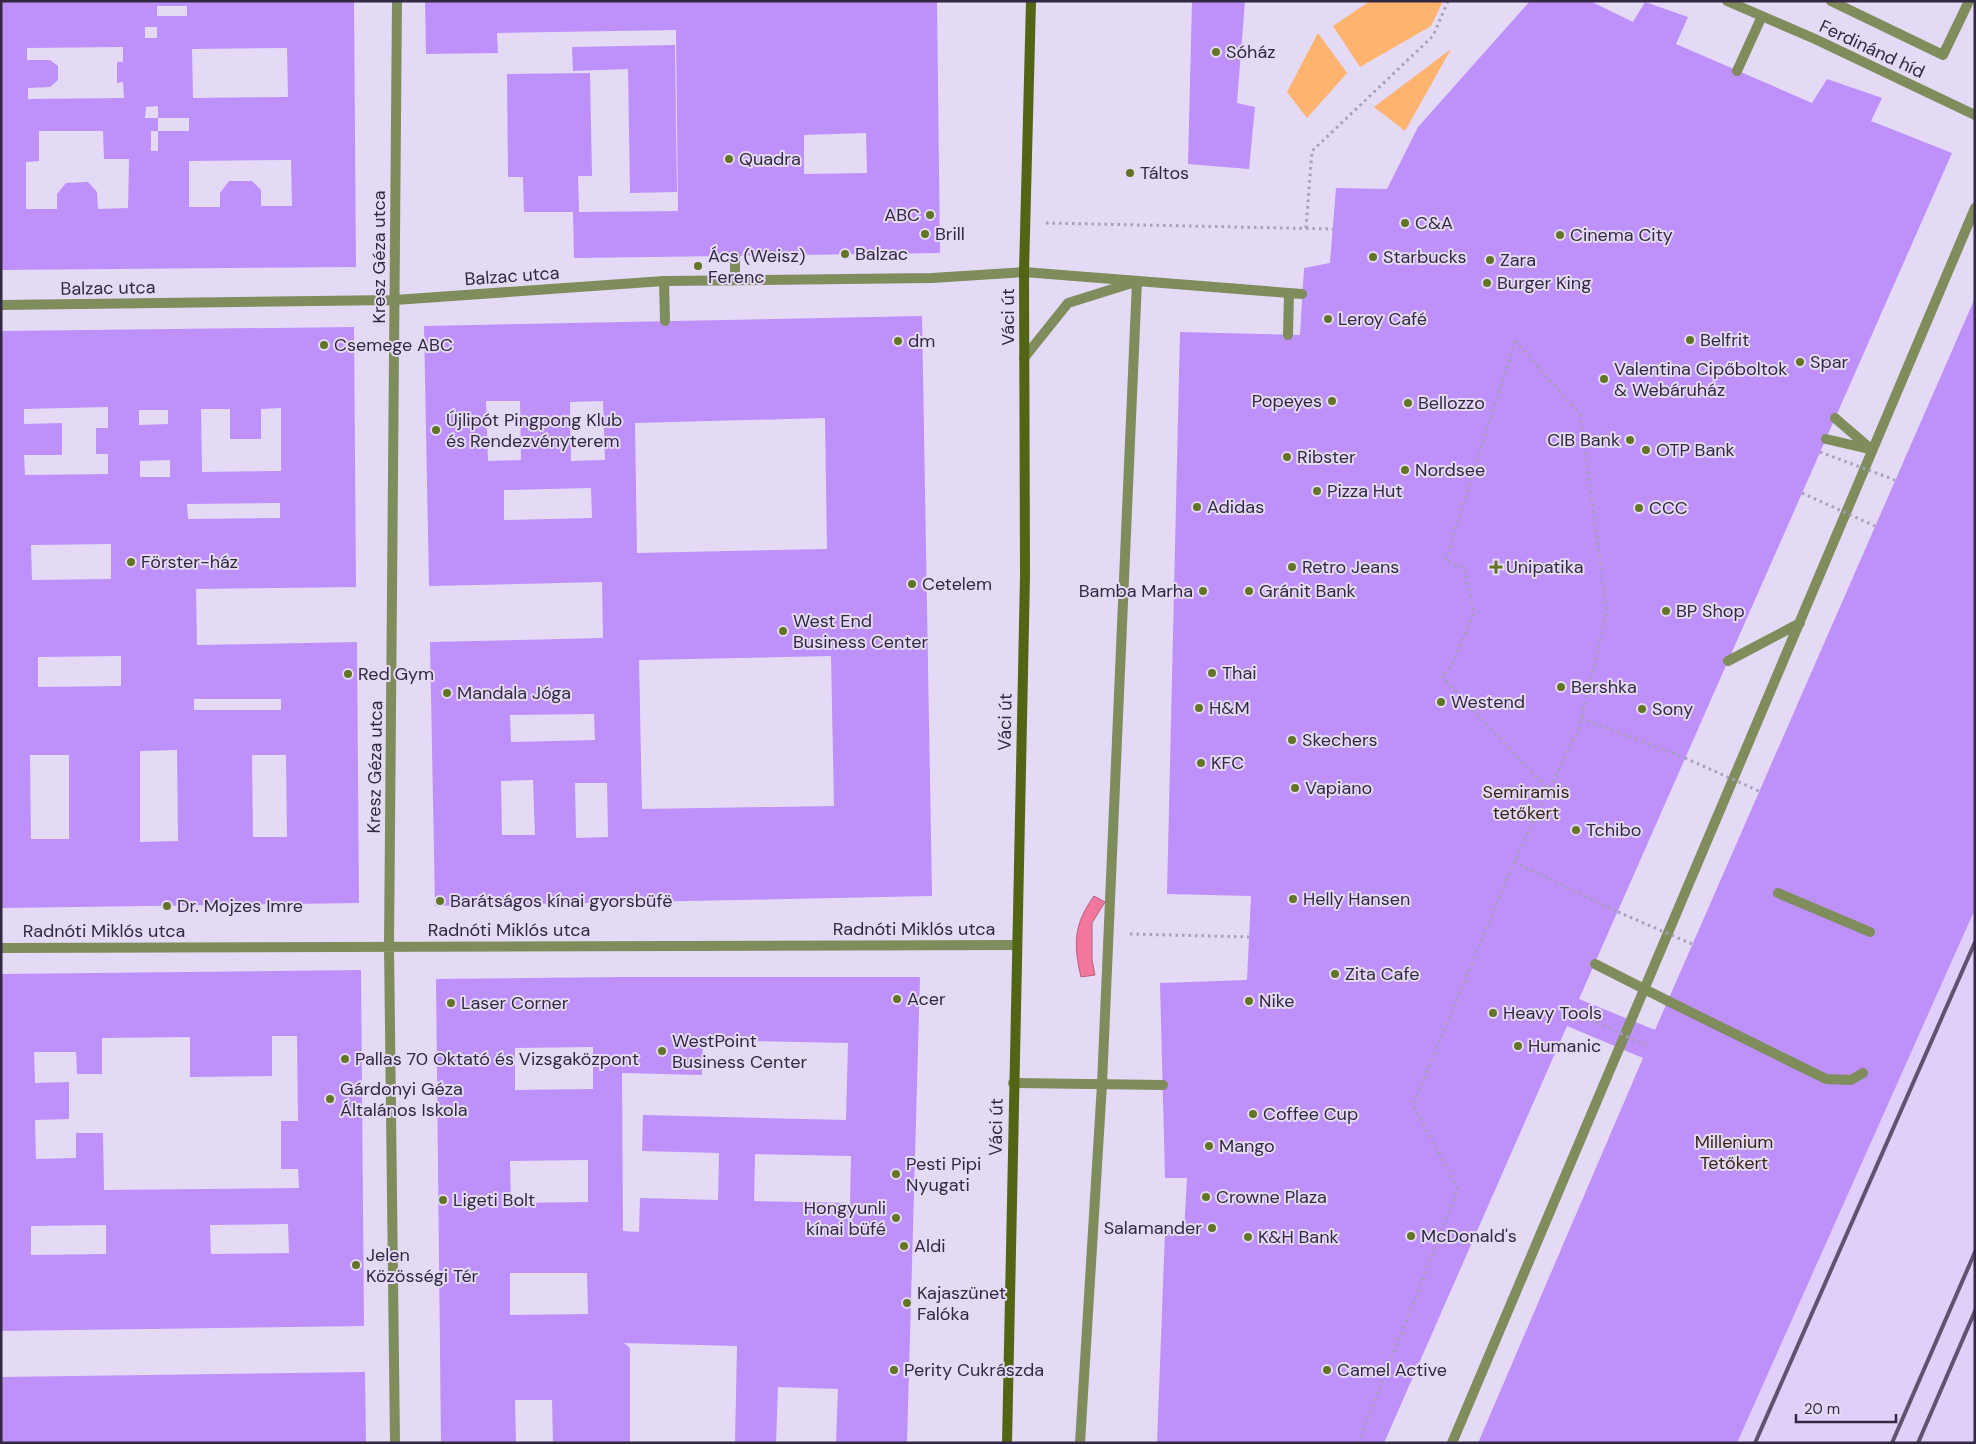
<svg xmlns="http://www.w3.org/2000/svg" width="1976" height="1444" viewBox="0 0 1976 1444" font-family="'DM Sans',sans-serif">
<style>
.built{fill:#e0cffb}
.green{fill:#feb36f}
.water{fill:#f2779d;stroke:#b85f81}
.building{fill:#bd90fa;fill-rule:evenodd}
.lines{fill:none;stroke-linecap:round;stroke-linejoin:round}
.path{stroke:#a89eb9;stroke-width:3;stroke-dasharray:2.5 4;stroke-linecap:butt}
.lane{stroke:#7f8d5d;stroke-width:10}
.street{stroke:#7f8d5d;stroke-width:10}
.secondary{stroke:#526514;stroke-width:10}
.rail{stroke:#5e546d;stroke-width:4}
.path-bridge{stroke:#a89eb9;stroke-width:3;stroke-dasharray:2.5 4;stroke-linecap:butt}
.lane-bridge{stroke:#7f8d5d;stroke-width:10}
.poi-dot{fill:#617525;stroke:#e4daf5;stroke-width:2}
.labels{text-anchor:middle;stroke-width:4;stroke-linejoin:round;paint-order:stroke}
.street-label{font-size:18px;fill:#322841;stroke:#e4daf5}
.poi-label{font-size:18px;fill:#322841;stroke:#e4daf5;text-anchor:start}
.park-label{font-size:18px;fill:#372616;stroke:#e4daf5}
</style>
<rect width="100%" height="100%" fill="#e4daf5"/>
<path class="built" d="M1975 909V1443H1737Z"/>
<path class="green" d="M1370 1H1443L1431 26 1360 67 1333 26Z
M1318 33 1347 73 1307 118 1287 92Z
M1451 49 1405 131 1374 107Z"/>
<path class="water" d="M1094 896 1105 902 1092 923V960L1095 975 1081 977C1073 943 1074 924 1094 896Z"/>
<path class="building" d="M1 1H354L356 267 1 270ZM157 6H187V16H157ZM145 27H157V38H145ZM123 47V62H117V83L123 82 124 98 28 99V88L50 87 58 80V66L50 60H27V48ZM287 48 288 97 193 98 192 49ZM158 106V118H189V131H158V151H151V131H158V118H145L146 107ZM39 131H103L104 159H129L128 208 98 209 97 192 88 182 66 183 57 194V209H26V162L39 161ZM291 160 292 206H261V190L252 181H229L220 193V207H189V161Z
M425 1H937L940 253 574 258 573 212H524L523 177H508L507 74 590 73 592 176H578L579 212 678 211 676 30 497 33 498 53 426 54ZM866 133 867 173 804 174V135Z
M1192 1H1245L1237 103 1255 107 1249 169 1188 164Z
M1530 1H1590L1633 22 1645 2 1688 17 1676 44 1812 103 1827 79 1882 98 1871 121 1952 153 1579 999 1655 1030 1975 298V909L1737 1443H1478L1643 1058 1567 1026 1384 1443H1157L1165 1232H1184L1187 1178H1165L1160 983 1247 980 1251 896 1167 894 1180 332 1300 335 1304 268 1330 263 1336 188 1387 189 1418 127Z
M675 45 677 192 630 193 628 69 573 71 572 47Z
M922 316 932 896 435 906 430 642 603 638 602 582 429 586 424 326ZM486 401H520L521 460 488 461ZM603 401 605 460 571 461 570 402ZM825 418 827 549 637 553 635 423ZM591 488 592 518 504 520V490ZM831 656 834 806 642 809 639 660ZM594 714 595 740 511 742 510 715ZM533 780 535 835H502L501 781ZM575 783H607L608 837 576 838Z
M354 327 356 587 196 589 197 645 357 642 359 903 1 908V331ZM108 407V428H96V454H108V474L25 475 24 455H62V423L24 424V409ZM281 408V471L202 472 201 409H230V439H261V409ZM139 410H168V424L139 425ZM170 460V477H140V461ZM280 503V518L188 519 187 504ZM111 544V579L32 580 31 545ZM121 656V686L38 687V657ZM194 699H281V710H194ZM177 750 178 841 140 842V751ZM30 755H69V839H31ZM252 755H286L287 837H253Z
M361 970 364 1326 1 1331V974ZM272 1036H297L298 1121H281V1169H298L299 1188 104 1190 103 1133H76V1158L36 1159 35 1120 69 1119V1082L35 1083 34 1052H76L77 1074H102V1038L190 1037V1077L272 1076ZM288 1224 289 1253 211 1254 210 1225ZM106 1225V1254L31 1255V1226Z
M621 977H920L907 1443H836L838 1389 778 1387 776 1443H735L737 1346 624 1343 630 1348V1443H553L552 1400H515L516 1443H441L436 979ZM703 1040 848 1043 846 1120 643 1115 642 1151 719 1153 718 1200 640 1198 639 1232 623 1231 622 1073 702 1075ZM593 1047V1089L515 1090V1048ZM755 1154 851 1156 850 1203 754 1201ZM588 1160V1202L511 1203 510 1161ZM510 1273H587L588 1314 510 1315Z
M365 1372 366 1443H1V1377Z"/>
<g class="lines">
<path class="path" d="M1046 223 1333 229
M1306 228 1312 151 1433 36 1448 1
M1515 341 1580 414 1607 611 1579 727 1514 862 1618 912
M1515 341 1445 561 1464 567 1474 613 1451 667 1441 676 1548 789
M1581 718 1685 758
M1130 934 1249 937
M1358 1443 1458 1189 1413 1105 1514 862"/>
<path class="lane" d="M1727 1 1815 39 1975 115
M1831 1 1943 55 1969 1
M1737 71 1762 16
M735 256V280
M1024 272 1302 294
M664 281 665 321
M1288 335 1289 293
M1024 358 1068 303 1132 283
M1835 418 1872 450
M1826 439 1869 449
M1728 661 1800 623
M1778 893 1870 932
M1668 1001 1826 1079 1851 1080 1863 1073
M1013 1083 1163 1085
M1452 1443 1975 208"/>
<path class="street" d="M1 305 395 300 664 281 932 278 1024 272
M1 948 1016 945
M395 1443 389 946 397 1
M1080 1443 1102 1084 1137 281"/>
<path class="secondary" d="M1007 1443 1025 576 1024 272 1031 1"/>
<path class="rail" d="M1755 1443 1975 942
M1892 1443 1975 1252
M1918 1443 1975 1311"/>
<path class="path-bridge" d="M1820 452 1895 480
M1802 493 1875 526
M1685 758 1759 791
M1618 912 1692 944
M1573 1012 1648 1046"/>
<path class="lane-bridge" d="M1595 964 1668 1001"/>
</g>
<g class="poi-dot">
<circle cx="1216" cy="52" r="5"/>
<circle cx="729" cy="159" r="5"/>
<circle cx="1130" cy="173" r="5"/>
<circle cx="930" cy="215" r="5"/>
<circle cx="1405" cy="223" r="5"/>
<circle cx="925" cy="234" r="5"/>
<circle cx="1560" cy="235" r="5"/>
<circle cx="845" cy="254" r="5"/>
<circle cx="1373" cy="257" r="5"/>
<circle cx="1490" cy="260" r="5"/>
<circle cx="698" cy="266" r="5"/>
<circle cx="1487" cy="283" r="5"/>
<circle cx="1328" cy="319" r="5"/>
<circle cx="1690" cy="340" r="5"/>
<circle cx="898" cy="341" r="5"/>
<circle cx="324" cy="345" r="5"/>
<circle cx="1800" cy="362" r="5"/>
<circle cx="1604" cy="379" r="5"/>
<circle cx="1332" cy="401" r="5"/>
<circle cx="1408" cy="403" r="5"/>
<circle cx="436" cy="430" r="5"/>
<circle cx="1630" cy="440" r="5"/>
<circle cx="1646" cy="450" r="5"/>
<circle cx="1287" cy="457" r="5"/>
<circle cx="1405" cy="470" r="5"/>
<circle cx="1317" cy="491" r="5"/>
<circle cx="1197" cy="507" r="5"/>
<circle cx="1639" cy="508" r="5"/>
<circle cx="131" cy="562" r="5"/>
<circle cx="1292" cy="567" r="5"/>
<path d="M1493.5 559.5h5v5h5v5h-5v5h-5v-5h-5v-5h5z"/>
<circle cx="912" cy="584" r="5"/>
<circle cx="1203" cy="591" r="5"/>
<circle cx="1249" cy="591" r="5"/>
<circle cx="1666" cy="611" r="5"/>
<circle cx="783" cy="631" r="5"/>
<circle cx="1212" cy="673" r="5"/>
<circle cx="348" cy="674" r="5"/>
<circle cx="1561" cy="687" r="5"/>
<circle cx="447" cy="693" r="5"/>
<circle cx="1441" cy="702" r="5"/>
<circle cx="1199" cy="708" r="5"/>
<circle cx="1642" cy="709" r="5"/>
<circle cx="1292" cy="740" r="5"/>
<circle cx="1201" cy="763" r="5"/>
<circle cx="1295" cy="788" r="5"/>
<circle cx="1576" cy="830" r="5"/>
<circle cx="1293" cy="899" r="5"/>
<circle cx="440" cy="901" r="5"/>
<circle cx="167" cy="906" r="5"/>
<circle cx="1335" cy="974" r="5"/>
<circle cx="897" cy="999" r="5"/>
<circle cx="1249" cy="1001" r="5"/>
<circle cx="451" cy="1003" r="5"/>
<circle cx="1493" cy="1013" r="5"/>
<circle cx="1518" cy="1046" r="5"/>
<circle cx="662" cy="1051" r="5"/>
<circle cx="345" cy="1059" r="5"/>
<circle cx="330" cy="1099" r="5"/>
<circle cx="1253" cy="1114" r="5"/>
<circle cx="1209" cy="1146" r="5"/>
<circle cx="896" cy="1174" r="5"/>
<circle cx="1206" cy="1197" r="5"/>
<circle cx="443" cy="1200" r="5"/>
<circle cx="896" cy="1218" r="5"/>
<circle cx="1212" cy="1228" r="5"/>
<circle cx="1411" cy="1236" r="5"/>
<circle cx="1248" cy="1237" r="5"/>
<circle cx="904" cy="1246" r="5"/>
<circle cx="356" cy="1265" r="5"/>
<circle cx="907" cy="1303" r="5"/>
<circle cx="894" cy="1370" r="5"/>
<circle cx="1327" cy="1370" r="5"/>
</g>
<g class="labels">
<g class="street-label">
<text transform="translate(1872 49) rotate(25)" y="6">Ferdinánd híd</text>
<text transform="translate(379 257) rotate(-90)" y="6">Kresz Géza utca</text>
<text transform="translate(512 276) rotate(-4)" y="6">Balzac utca</text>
<text transform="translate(108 288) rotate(-1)" y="6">Balzac utca</text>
<text transform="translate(1008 317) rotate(-90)" y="6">Váci út</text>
<text transform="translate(1005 722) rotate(-89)" y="6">Váci út</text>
<text transform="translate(375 767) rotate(-89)" y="6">Kresz Géza utca</text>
<text x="914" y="935">Radnóti Miklós utca</text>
<text x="509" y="936">Radnóti Miklós utca</text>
<text x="104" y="937">Radnóti Miklós utca</text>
<text transform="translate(996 1127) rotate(-89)" y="6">Váci út</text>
</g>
<g class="poi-label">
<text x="1226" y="58">Sóház</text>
<text x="739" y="165">Quadra</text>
<text x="1140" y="179">Táltos</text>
<text x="920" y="221" text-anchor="end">ABC</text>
<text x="1415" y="229">C&amp;A</text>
<text x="935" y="240">Brill</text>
<text x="1570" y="241">Cinema City</text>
<text x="855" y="260">Balzac</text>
<text x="708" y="262">Ács (Weisz)<tspan x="708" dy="21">Ferenc</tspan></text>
<text x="1383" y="263">Starbucks</text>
<text x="1500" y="266">Zara</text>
<text x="1497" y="289">Burger King</text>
<text x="1338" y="325">Leroy Café</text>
<text x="1700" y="346">Belfrit</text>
<text x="908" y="347">dm</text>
<text x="334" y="351">Csemege ABC</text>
<text x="1810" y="368">Spar</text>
<text x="1614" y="375">Valentina Cipőboltok<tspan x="1614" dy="21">&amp; Webáruház</tspan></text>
<text x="1322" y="407" text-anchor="end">Popeyes</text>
<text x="1418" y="409">Bellozzo</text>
<text x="446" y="426">Újlipót Pingpong Klub<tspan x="446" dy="21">és Rendezvényterem</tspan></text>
<text x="1620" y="446" text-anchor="end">CIB Bank</text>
<text x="1656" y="456">OTP Bank</text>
<text x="1297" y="463">Ribster</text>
<text x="1415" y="476">Nordsee</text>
<text x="1327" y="497">Pizza Hut</text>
<text x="1207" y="513">Adidas</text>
<text x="1649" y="514">CCC</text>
<text x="141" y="568">Förster-ház</text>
<text x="1302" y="573">Retro Jeans</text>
<text x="1506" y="573">Unipatika</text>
<text x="922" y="590">Cetelem</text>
<text x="1193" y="597" text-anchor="end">Bamba Marha</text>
<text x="1259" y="597">Gránit Bank</text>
<text x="1676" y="617">BP Shop</text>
<text x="793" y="627">West End<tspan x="793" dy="21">Business Center</tspan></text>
<text x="1222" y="679">Thai</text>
<text x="358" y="680">Red Gym</text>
<text x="1571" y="693">Bershka</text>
<text x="457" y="699">Mandala Jóga</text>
<text x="1451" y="708">Westend</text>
<text x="1209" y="714">H&amp;M</text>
<text x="1652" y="715">Sony</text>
<text x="1302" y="746">Skechers</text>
<text x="1211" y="769">KFC</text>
<text x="1305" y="794">Vapiano</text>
<text x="1586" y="836">Tchibo</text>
<text x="1303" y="905">Helly Hansen</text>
<text x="450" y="907">Barátságos kínai gyorsbüfë</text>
<text x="177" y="912">Dr. Mojzes Imre</text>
<text x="1345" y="980">Zita Cafe</text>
<text x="907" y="1005">Acer</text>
<text x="1259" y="1007">Nike</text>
<text x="461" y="1009">Laser Corner</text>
<text x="1503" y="1019">Heavy Tools</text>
<text x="672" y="1047">WestPoint<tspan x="672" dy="21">Business Center</tspan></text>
<text x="1528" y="1052">Humanic</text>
<text x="355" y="1065">Pallas 70 Oktató és Vizsgaközpont</text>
<text x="340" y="1095">Gárdonyi Géza<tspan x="340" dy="21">Általános Iskola</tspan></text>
<text x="1263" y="1120">Coffee Cup</text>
<text x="1219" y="1152">Mango</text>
<text x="906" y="1170">Pesti Pipi<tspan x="906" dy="21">Nyugati</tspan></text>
<text x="1216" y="1203">Crowne Plaza</text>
<text x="453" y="1206">Ligeti Bolt</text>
<text x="886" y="1214" text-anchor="end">Hongyunli<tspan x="886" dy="21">kínai büfé</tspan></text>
<text x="1202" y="1234" text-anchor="end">Salamander</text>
<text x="1421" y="1242">McDonald's</text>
<text x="1258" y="1243">K&amp;H Bank</text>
<text x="914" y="1252">Aldi</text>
<text x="366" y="1261">Jelen<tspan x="366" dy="21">Közösségi Tér</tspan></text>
<text x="917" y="1299">Kajaszünet<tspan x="917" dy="21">Falóka</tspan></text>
<text x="904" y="1376">Perity Cukrászda</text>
<text x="1337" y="1376">Camel Active</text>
</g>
<g class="park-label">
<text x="1526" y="798">Semiramis<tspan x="1526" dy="21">tetőkert</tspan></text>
<text x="1734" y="1148">Millenium<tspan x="1734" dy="21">Tetőkert</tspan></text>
</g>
</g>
<rect width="1976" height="1444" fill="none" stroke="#322841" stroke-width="5"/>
<path d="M1796 1414v8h100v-8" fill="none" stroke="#322841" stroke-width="2.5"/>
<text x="1804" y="1414" font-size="15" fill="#322841" stroke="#e4daf5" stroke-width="4" paint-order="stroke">20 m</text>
</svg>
